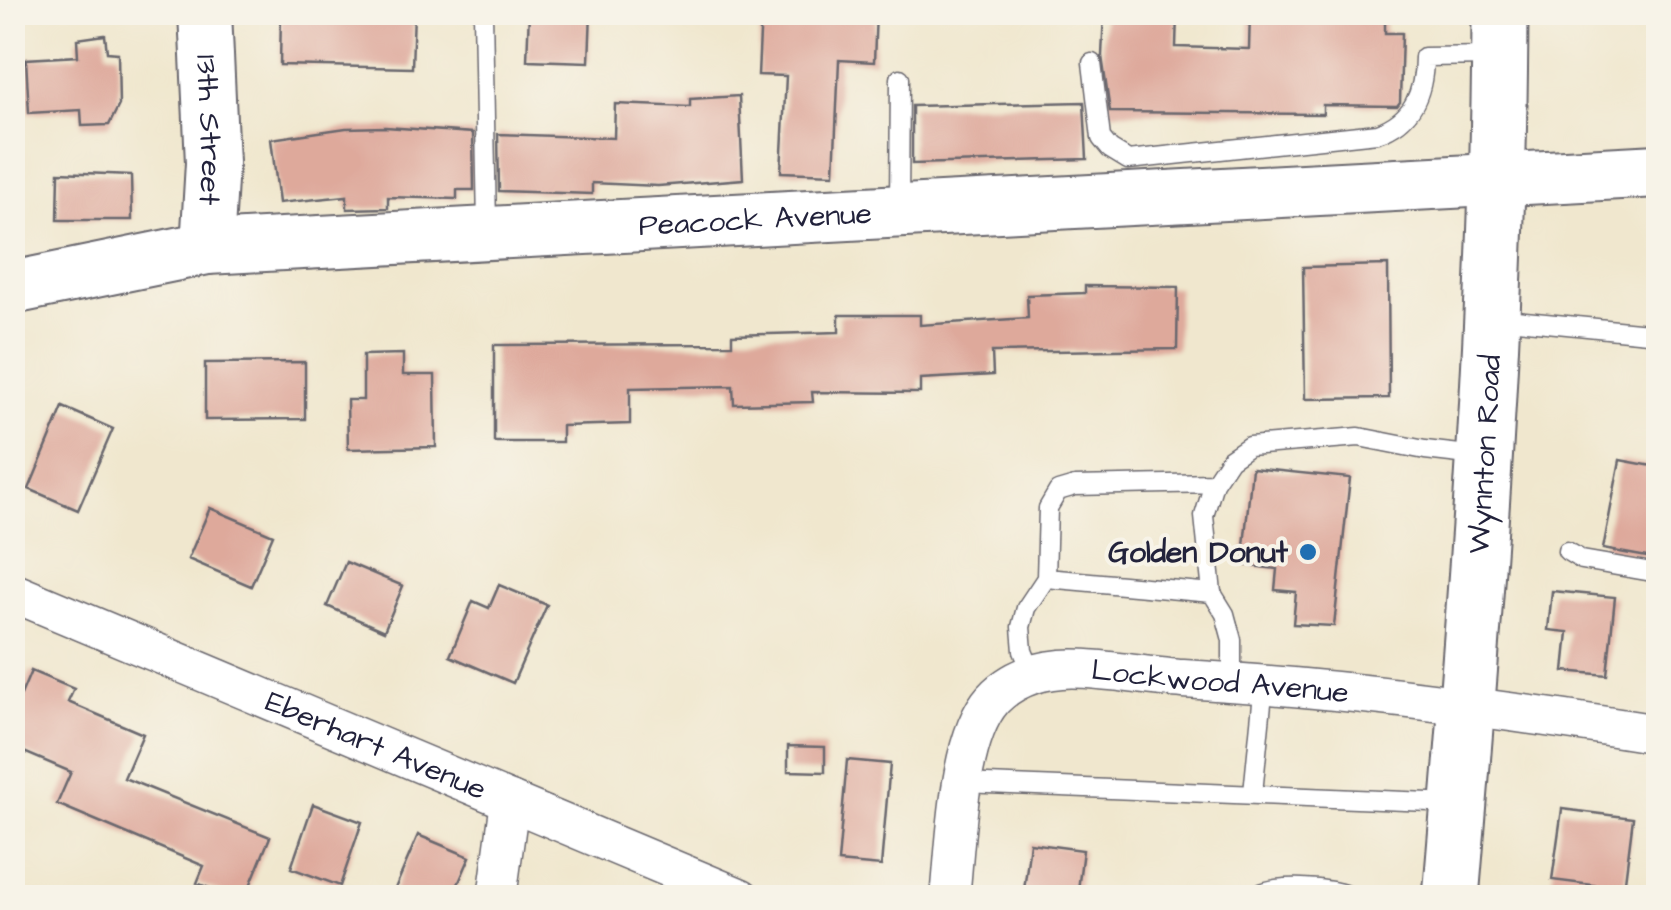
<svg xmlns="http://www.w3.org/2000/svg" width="1671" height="910" viewBox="0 0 1671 910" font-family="'Architects Daughter',sans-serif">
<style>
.building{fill:#dea99b}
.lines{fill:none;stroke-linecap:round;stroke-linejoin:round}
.lane-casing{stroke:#6a676e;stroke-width:21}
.street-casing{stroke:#6a676e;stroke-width:41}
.secondary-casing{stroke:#6a676e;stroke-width:56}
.primary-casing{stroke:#6a676e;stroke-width:59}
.lane{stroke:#fff;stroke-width:18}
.street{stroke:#fff;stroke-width:38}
.secondary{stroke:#fff;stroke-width:52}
.primary{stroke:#fff;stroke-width:55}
.poi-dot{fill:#1f6fb2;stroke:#f7f3e8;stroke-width:4}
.labels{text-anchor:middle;stroke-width:8;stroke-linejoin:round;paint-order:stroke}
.street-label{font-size:30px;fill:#22223b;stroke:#f7f3e8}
.poi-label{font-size:30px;font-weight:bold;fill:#22223b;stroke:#f7f3e8;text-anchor:end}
</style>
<rect width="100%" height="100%" fill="#f7f3e8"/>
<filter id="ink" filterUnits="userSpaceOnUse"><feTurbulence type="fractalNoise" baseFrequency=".01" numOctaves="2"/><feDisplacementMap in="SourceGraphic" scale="20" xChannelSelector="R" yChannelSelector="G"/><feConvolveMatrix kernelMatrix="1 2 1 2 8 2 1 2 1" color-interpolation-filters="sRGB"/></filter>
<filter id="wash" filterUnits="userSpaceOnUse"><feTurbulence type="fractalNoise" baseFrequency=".0048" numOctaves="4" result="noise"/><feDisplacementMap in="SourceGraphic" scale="40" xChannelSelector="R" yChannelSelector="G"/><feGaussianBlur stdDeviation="2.25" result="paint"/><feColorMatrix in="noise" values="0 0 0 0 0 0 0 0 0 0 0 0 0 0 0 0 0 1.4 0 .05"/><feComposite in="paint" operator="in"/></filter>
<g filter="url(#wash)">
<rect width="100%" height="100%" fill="#f0e7ce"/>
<g id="blocks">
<path class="building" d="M281 12H414L412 68 280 65Z
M529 12H591L589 62 527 60Z
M761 12H876L874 62 839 60 834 174 781 172 786 76 758 75Z
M1104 12H1177L1176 47 1249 49 1250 12H1385V33H1402L1400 102 1397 106 1323 105V114L1110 112 1102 56Z
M105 35 107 52 118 53 119 105 109 125 82 126 81 110 29 113 26 59 78 56 77 39Z
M739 96 743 179 658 186 592 183V194L499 191 498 134 614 138 615 104 690 107V99Z
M1084 102 1087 159 912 164V106Z
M385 127 473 133 474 190H457V199L388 197V208L347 209V196L279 203 271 139 346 128Z
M59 172 131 175 132 220H58Z
M1388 265 1389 398 1305 399 1303 267Z
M1085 286 1178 287 1177 349 992 352 993 375 920 379V393L812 392 813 402 734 404 733 386 630 388V424L562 426V442H494V345L732 344V335L839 332V315H920V325L1028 318 1027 295 1085 293Z
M403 354V375H435L436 447 348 449 347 400H363V355Z
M305 362V419L205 420V363Z
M63 407 113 429 78 510 29 489Z
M1620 460 1658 467V559L1603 549Z
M1252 468 1350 478 1334 626 1293 624 1296 592 1275 590 1277 569 1242 565Z
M210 508 273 535 251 586 188 559Z
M346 562 403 586 384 631 327 606Z
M499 585 547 605 513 683 450 656 473 601 489 608Z
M1552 591 1615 597 1607 675 1564 671 1568 632 1548 630Z
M31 671 74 689 68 702 143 734 124 778 270 837 245 898H233L197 883 204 866 57 804 71 772 12 747V716Z
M788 746 825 747V772L788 771Z
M847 760 890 764 881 866 838 862Z
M313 804 362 822 340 886 291 868Z
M1562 809 1633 818 1624 889 1552 880Z
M418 835 470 857 452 898H391Z
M1030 843 1083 850 1077 898H1023Z"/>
</g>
</g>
<g filter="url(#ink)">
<use href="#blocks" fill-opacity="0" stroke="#6a676e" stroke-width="2.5"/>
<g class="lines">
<defs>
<path id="lane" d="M483 12 487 227
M1092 63 1101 138 1110 149 1128 160 1377 133C1413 121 1424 93 1424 57L1494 56
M899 207 900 78
M1496 318 1658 334
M1567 551 1582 560 1658 573
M1046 578 1212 593
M1033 675 1023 651 1021 627 1026 608 1046 578 1048 508 1058 491 1075 486 1214 483
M1232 681V640L1225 614 1212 593 1204 516 1214 483 1230 459 1249 446 1359 437 1425 450 1477 456
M963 783 1454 803
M1253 793 1264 683
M1254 898C1267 882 1337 887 1353 898"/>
<g id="street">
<path id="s1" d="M12 592 741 898"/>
<path d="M497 898 510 801"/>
<path id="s2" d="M950 898C956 845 957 739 993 699 1011 680 1036 671 1061 669 1093 666 1148 677 1183 679 1343 688 1500 709 1658 734"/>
</g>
<g id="secondary">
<path id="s3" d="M205 12 212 163 207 248"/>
<path id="s4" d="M12 288 207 248 1658 171"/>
</g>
<g id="primary">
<path id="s5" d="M1451 898C1476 603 1499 308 1500 12"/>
</g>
</defs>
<use href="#lane" class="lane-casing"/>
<use href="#street" class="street-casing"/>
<use href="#secondary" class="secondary-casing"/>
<use href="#primary" class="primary-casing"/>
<use href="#lane" class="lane"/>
<use href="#street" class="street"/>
<use href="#secondary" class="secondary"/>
<use href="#primary" class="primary"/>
</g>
</g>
<circle class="poi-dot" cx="1308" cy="552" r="10"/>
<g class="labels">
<g class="street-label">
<text dy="10" stroke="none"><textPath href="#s3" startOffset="118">13th Street</textPath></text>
<text dy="10" stroke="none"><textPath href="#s4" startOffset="748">Peacock Avenue</textPath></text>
<text dy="10" stroke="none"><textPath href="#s5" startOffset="445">Wynnton Road</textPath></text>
<text dy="10" stroke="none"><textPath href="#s2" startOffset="442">Lockwood Avenue</textPath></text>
<text dy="10" stroke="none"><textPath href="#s1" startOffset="395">Eberhart Avenue</textPath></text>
</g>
<g class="poi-label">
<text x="1288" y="562">Golden Donut</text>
</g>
</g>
<rect width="1671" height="910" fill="none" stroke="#f7f3e8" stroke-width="50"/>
</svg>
